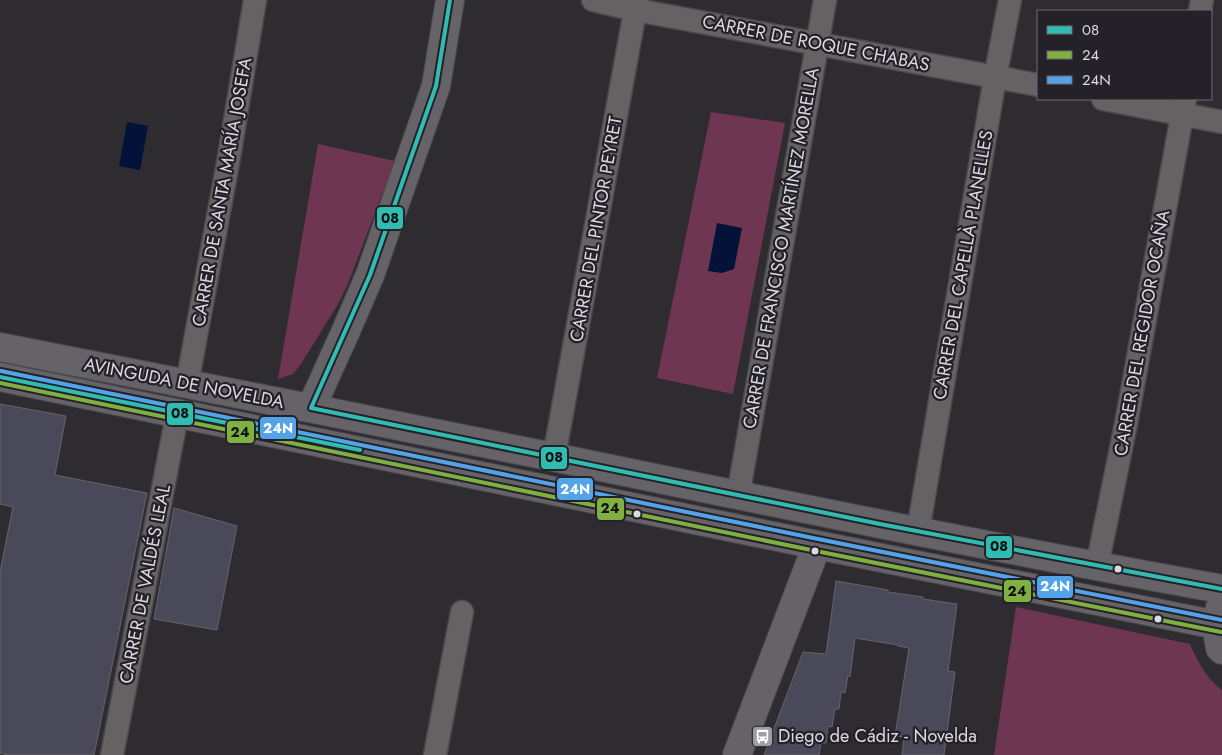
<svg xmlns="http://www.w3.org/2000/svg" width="1222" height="755" viewBox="0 0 1222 755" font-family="Jost,sans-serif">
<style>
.green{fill:#6f3651}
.water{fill:#041139}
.building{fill:#4a4959;stroke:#646468}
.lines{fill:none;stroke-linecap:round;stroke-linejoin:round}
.street-casing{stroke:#4a494c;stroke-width:25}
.secondary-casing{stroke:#4a494c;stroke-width:30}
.street{stroke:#646263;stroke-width:22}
.secondary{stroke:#656367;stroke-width:28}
.bus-1-casing{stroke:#242129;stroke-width:8}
.bus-2-casing{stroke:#242129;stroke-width:8}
.bus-3-casing{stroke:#242129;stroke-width:8}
.bus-1{stroke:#31bcb2;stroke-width:4}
.bus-2{stroke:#7fb142;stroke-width:4}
.bus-3{stroke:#53a3e8;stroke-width:4}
.bus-dot{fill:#dcd9df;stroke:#242129;stroke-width:2}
.labels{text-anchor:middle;stroke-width:4.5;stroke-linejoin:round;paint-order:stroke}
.street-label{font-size:18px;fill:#dcd9df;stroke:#242129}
.poi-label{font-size:18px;fill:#dcd9df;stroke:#242129;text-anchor:start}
.line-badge{stroke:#242129;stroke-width:2}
.badge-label{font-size:14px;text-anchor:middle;font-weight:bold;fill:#fff}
.pale-badge-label{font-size:14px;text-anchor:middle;font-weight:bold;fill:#111}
</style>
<rect width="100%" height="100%" fill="#2e2c31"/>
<path class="green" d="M711 112 785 123 733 394 657 378Z
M318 144 395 161 347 286 338 304 301 364 293 374 278 379Z
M1016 607 1190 644C1196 659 1208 680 1222 690V755H994Z"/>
<path class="water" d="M127 122 148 126 140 170 119 166Z
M717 223 742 228 734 269 722 273 708 271Z"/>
<path class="building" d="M0 404 66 416 55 475 147 493 94 755H8L0 753V572L13 507 0 504Z
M174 508 237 526 217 630 154 619Z
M836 581 888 590V592L923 597V599L957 604 948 671 955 672 944 755H902L904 737 895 736 909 648 898 646V645L855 638 850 677 848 675 845 693 841 692 839 709H835L832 727 828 726 826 743H821L819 755H764L803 652 826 654Z"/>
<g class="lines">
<defs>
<path id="street" d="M593 0 636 10 1038 85
M1200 11 1202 0
M1103 99 1222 122
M187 384 228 163 255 0
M554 457 637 0
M738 496 825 0
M918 531 995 78 1010 0
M1097 566 1126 424 1185 99
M112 755 174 431 177 413
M435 755 462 612"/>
<path id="secondary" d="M0 347C184 384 369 419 553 457 775 503 998 549 1222 589
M0 377 817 545 1222 626
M311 408 345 333 370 275 436 86 450 0
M1220 608 1216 625 1220 648 1222 650
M737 755 817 545"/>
</defs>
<use href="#street" class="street-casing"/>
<use href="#secondary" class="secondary-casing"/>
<use href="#street" class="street"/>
<use href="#secondary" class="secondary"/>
<defs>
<path id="bus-1" d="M450 0 436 86 370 275 311 408 880 524 1222 589
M0 377 360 450"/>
<path id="bus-2" d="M0 383 816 551 1221 632"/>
<path id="bus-3" d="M1 371 818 539 1222 620"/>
</defs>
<use href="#bus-1" class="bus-1-casing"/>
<use href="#bus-2" class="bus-2-casing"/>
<use href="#bus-3" class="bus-3-casing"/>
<use href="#bus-1" class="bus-1"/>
<use href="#bus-2" class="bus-2"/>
<use href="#bus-3" class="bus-3"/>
</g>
<defs>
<symbol id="bus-square" viewBox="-11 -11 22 22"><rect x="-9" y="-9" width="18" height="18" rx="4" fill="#9f9ca2" stroke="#242129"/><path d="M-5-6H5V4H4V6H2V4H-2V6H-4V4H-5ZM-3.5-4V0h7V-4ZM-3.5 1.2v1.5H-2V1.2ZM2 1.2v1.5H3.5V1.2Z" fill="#fff"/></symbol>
</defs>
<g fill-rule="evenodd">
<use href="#bus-square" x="750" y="724" width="25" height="25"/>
</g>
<g class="bus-dot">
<circle cx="637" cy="514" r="4.5"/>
<circle cx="815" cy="551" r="4.5"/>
<circle cx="1118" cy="569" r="4.5"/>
<circle cx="1158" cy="619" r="4.5"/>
</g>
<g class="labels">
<g class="street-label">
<text transform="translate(816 43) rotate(11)" y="6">CARRER DE ROQUE CHABAS</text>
<text transform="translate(222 192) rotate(-80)" y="6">CARRER DE SANTA MARÍA JOSEFA</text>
<text transform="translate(596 229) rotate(-80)" y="6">CARRER DEL PINTOR PEYRET</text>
<text transform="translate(781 248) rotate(-80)" y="6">CARRER DE FRANCISCO MARTÍNEZ MORELLA</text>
<text transform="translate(963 265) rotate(-80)" y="6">CARRER DEL CAPELLÀ PLANELLES</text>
<text transform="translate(1142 333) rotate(-80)" y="6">CARRER DEL REGIDOR OCAÑA</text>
<text transform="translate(184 383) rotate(11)" y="6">AVINGUDA DE NOVELDA</text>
<text transform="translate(145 584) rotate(-79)" y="6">CARRER DE VALDÉS LEAL</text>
</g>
<g class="poi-label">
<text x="778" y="742">Diego de Cádiz - Novelda</text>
</g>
</g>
<g class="line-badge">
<rect x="376" y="206" width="28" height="24" rx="5" fill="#31bcb2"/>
<rect x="166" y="402" width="28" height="24" rx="5" fill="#31bcb2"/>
<rect x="259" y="416" width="38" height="24" rx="5" fill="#53a3e8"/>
<rect x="226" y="420" width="29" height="24" rx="5" fill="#7fb142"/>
<rect x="540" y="446" width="28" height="24" rx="5" fill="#31bcb2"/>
<rect x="556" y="477" width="38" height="24" rx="5" fill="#53a3e8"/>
<rect x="596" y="497" width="29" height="24" rx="5" fill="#7fb142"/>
<rect x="985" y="535" width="28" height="24" rx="5" fill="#31bcb2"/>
<rect x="1036" y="575" width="38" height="24" rx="5" fill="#53a3e8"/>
<rect x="1003" y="579" width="29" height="24" rx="5" fill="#7fb142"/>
</g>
<g class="badge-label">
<text x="278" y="433">24N</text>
<text x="575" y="494">24N</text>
<text x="1055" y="591">24N</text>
</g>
<g class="pale-badge-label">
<text x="390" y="223">08</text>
<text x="180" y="418">08</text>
<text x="240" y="437">24</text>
<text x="554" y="462">08</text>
<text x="610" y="513">24</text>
<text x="999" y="551">08</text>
<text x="1017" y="596">24</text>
</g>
<rect x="1037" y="10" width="175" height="90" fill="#242129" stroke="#6e6b72"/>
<rect x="1047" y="26" width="25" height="8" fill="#31bcb2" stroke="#6e6b72"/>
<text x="1082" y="35" font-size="15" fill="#dcd9df">08</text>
<rect x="1047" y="51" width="25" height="8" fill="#7fb142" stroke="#6e6b72"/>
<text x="1082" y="60" font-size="15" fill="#dcd9df">24</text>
<rect x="1047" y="76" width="25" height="8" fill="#53a3e8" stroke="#6e6b72"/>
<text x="1082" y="85" font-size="15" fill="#dcd9df">24N</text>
</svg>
